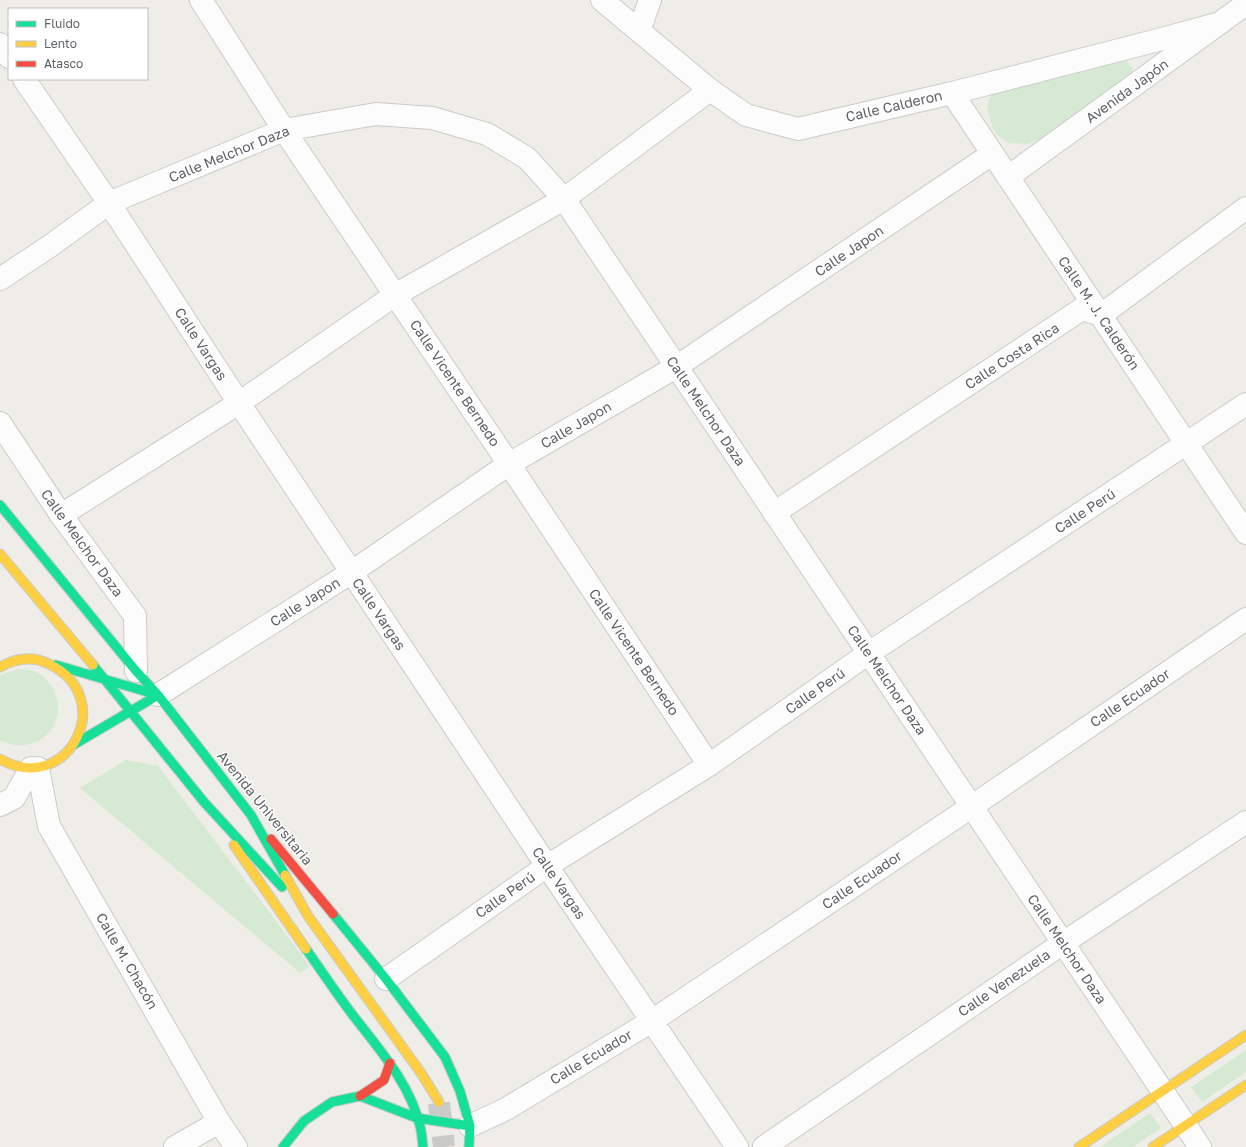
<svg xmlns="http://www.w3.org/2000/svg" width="1246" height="1147" viewBox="0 0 1246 1147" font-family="'Golos Text',sans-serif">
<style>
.green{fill:#d6ead3}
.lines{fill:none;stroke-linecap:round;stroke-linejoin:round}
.primary-tunnel{stroke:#cacac8;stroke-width:22;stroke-dasharray:22 11;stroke-linecap:butt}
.street-casing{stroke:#cbcbca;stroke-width:24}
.fast-casing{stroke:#c9cac9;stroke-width:11}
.slow-casing{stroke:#c9cac9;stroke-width:11}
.jam-casing{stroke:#c9cac9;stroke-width:11}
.street{stroke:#fcfcfc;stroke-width:22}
.fast{stroke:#16e098;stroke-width:9}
.slow{stroke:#ffcf43;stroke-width:9}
.jam{stroke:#f24e42;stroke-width:9}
.labels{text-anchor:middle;stroke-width:3;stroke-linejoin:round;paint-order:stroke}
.street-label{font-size:14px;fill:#5d6167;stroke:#fff}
</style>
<rect width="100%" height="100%" fill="#eeede8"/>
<path class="green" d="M1126 59 1132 67 1133 72 1128 77 1044 137 1028 144 1010 143 1002 139 993 129 987 108 990 96 998 87Z
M18 669C22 669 26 669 30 670 70 682 66 742 23 745 15 746 7 744 0 740V675Z
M126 760 158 766 310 966 300 973 80 788Z
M1246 1050V1072L1202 1102 1191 1087Z
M1150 1113 1161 1128 1133 1147H1100Z"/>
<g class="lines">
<path class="primary-tunnel" d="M439 1103 444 1147"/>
<defs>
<path id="street" d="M201 0 284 130 509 464 709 765
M602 0 710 90 746 115 798 129 952 93 1158 40 1220 23
M639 31 650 0
M0 44 9 57
M24 79 109 203 239 403 547 866 737 1147
M952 93 1246 533
M1008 177 1246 4
M0 279 50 246 109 203 284 130 376 114 432 118 487 134 527 158 564 199 1200 1147
M0 423 61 515 135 616 136 671
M774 513 1082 309 1101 315 1246 208
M61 515 239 403 395 295 564 199 710 90
M158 695 352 572 509 464 676 367 992 154
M38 768 49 826 219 1122 236 1147
M0 805 14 798 31 768
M386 979 547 866 709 765 869 653 1246 404
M470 1126 506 1109 652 1021 971 807 1246 619
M175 1147 219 1122
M764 1147 1063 943 1246 822"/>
<path id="fast" d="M0 505 136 671 158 695 73 745
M56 665 158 695 251 815 285 875
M93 665 204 802 282 887
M333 914 386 979 445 1057 460 1091 470 1126 469 1147
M306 949C321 970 336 993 352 1014 378 1048 410 1083 420 1126 422 1133 422 1140 423 1147
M283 1147 304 1121 332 1102 360 1096 417 1118 470 1126"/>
<path id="slow" d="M0 554 93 665
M0 667C16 658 33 656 49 664 120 698 67 798 0 759
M234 845 306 949
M285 875 308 916 421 1073 439 1102
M1079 1147 1246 1035
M1153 1147 1246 1085"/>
<path id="jam" d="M271 839 333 914
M360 1096 384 1080 390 1063"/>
</defs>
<use href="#street" class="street-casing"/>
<use href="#fast" class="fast-casing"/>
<use href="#slow" class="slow-casing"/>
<use href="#jam" class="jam-casing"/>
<use href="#street" class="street"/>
<use href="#fast" class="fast"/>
<use href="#slow" class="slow"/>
<use href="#jam" class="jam"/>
</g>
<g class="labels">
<g class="street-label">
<text transform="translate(1127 91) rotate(-36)" y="5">Avenida Japón</text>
<text transform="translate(894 106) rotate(-13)" y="5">Calle Calderon</text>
<text transform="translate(229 154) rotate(-22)" y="5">Calle Melchor Daza</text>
<text transform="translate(849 251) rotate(-34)" y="5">Calle Japon</text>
<text transform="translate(1099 313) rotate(56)" y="5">Calle M. J. Calderón</text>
<text transform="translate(201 344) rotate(57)" y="5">Calle Vargas</text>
<text transform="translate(1012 356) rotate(-33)" y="5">Calle Costa Rica</text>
<text transform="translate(455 383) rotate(56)" y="5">Calle Vicente Bernedo</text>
<text transform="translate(706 411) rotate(56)" y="5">Calle Melchor Daza</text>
<text transform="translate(576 425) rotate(-30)" y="5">Calle Japon</text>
<text transform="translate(1085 511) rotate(-33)" y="5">Calle Perú</text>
<text transform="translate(82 543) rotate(54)" y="5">Calle Melchor Daza</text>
<text transform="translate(305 602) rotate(-32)" y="5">Calle Japon</text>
<text transform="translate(379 614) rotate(56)" y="5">Calle Vargas</text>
<text transform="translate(634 652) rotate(56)" y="5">Calle Vicente Bernedo</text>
<text transform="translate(887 680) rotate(56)" y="5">Calle Melchor Daza</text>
<text transform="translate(815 691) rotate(-35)" y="5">Calle Perú</text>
<text transform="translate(1130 698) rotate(-34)" y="5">Calle Ecuador</text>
<text transform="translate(265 808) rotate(51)" y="5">Avenida Universitaria</text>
<text transform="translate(862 880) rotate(-34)" y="5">Calle Ecuador</text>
<text transform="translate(559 883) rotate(56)" y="5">Calle Vargas</text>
<text transform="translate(505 895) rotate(-35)" y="5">Calle Perú</text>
<text transform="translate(1067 949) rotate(56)" y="5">Calle Melchor Daza</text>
<text transform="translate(127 961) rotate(60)" y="5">Calle M. Chacón</text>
<text transform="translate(1004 983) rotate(-34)" y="5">Calle Venezuela</text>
<text transform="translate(591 1057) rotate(-31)" y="5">Calle Ecuador</text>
</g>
</g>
<rect x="8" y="8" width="140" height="72" fill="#ffffff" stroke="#bec0c2"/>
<rect x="16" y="21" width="20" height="6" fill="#16e098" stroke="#bec0c2"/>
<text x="44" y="28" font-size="12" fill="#5d6167">Fluido</text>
<rect x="16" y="41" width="20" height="6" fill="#ffcf43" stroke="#bec0c2"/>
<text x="44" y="48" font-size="12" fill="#5d6167">Lento</text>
<rect x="16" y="61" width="20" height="6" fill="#f24e42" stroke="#bec0c2"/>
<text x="44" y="68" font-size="12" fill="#5d6167">Atasco</text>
</svg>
